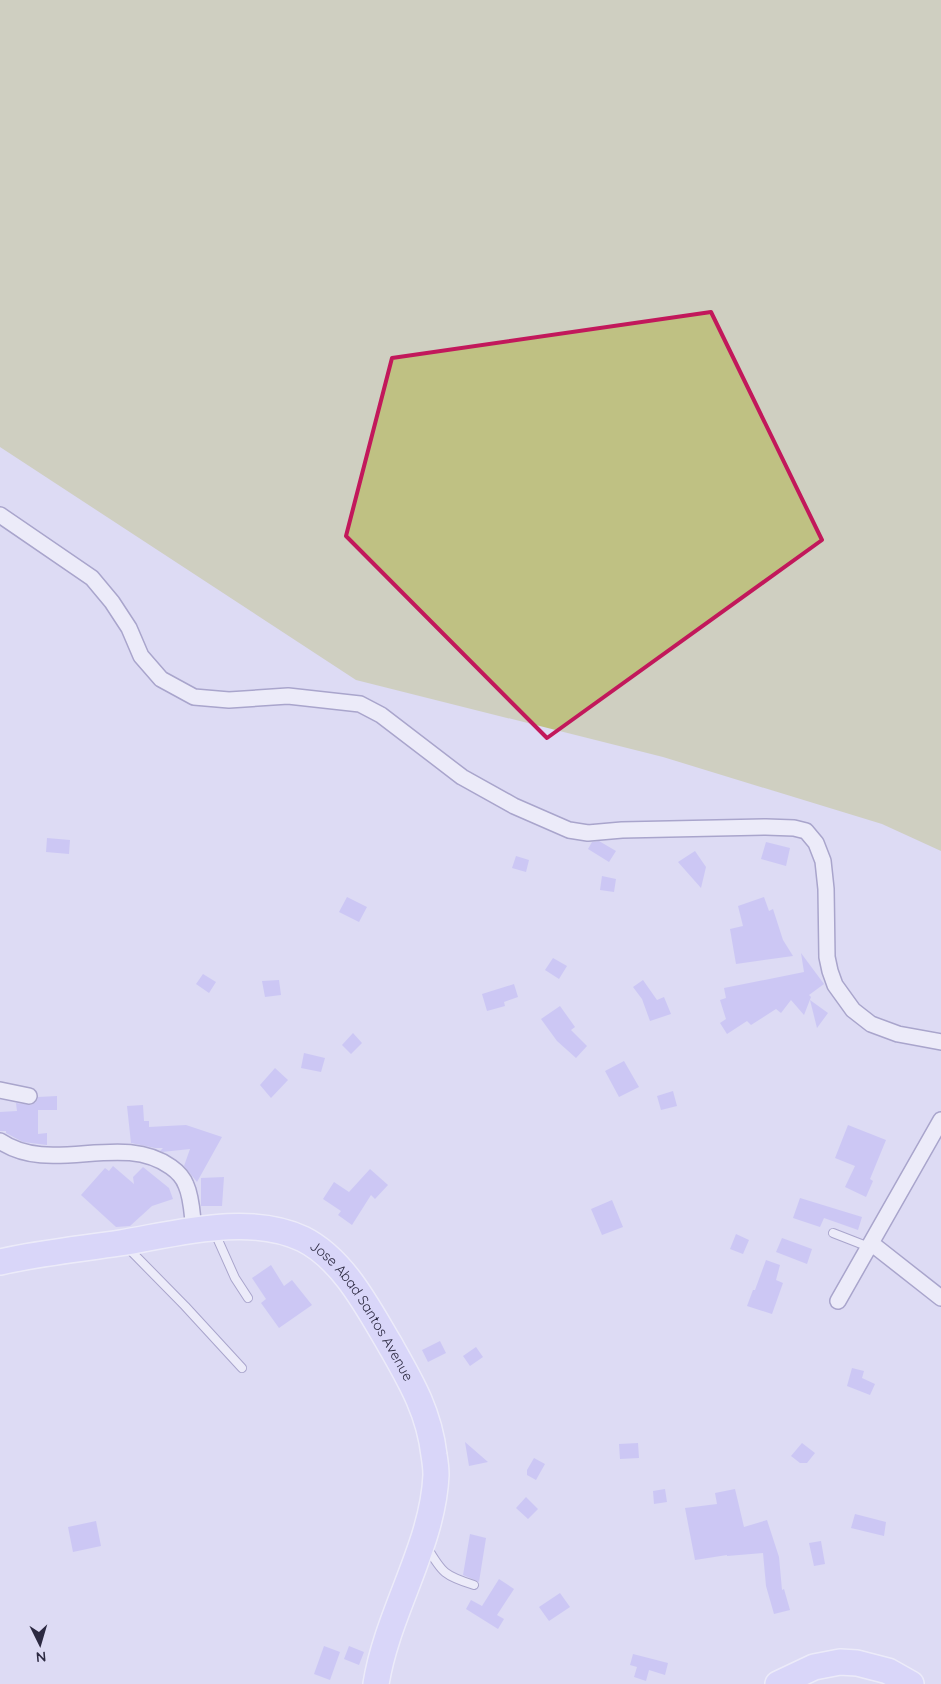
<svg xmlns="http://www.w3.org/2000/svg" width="941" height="1684" viewBox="0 0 941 1684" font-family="Quicksand,sans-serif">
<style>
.green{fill:#bfc183}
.building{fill:#b8b0f3}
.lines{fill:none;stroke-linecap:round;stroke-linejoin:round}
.service-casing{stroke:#6b649b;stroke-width:10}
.minor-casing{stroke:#6b649b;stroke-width:18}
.trunk-casing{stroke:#fff;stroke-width:28}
.service{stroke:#fff;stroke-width:8}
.minor{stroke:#fff;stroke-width:15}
.trunk{stroke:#d4d0fe;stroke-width:25}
.marked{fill:none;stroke:#c2185b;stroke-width:4;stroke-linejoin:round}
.labels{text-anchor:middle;stroke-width:4;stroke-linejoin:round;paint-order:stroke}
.street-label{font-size:14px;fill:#2c2941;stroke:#dddbf4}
</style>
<rect width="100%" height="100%" fill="#dddbf4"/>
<path class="green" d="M0 0H941V851L882 824 663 757 356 680 0 447Z"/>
<path class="building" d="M47 838 70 840 69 854 46 852Z
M599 841 616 851 609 862 588 849 592 842Z
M766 842 790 848 786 866 761 859Z
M695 851 706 867 701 888 678 862Z
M516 856 529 860 526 872 512 868Z
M602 876 616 879 614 892 600 890Z
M347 897 367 907 359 922 339 912Z
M764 897 769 911 773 909 783 940 793 956 736 964 730 929 743 926 738 906Z
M801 953 824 984 809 995 811 997 804 1015 791 1000 781 1013 776 1009 751 1025 747 1021 727 1034 720 1023 726 1019 720 1000 726 998 724 988 804 972Z
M553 958 567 966 559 979 545 970Z
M203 974 216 982 209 993 196 984Z
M279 980 281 995 265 997 262 981Z
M643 980 657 1000 664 997 671 1014 650 1021 642 999 633 987Z
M514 984 518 997 504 1002 505 1006 487 1011 482 994Z
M810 1000 828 1013 817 1028Z
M560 1006 575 1027 571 1030 587 1046 576 1058 557 1041 541 1019Z
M353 1033 362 1043 351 1054 342 1045Z
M304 1053 325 1058 321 1072 301 1068Z
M624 1061 639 1087 619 1097 605 1071Z
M275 1068 288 1080 271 1098 260 1085Z
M673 1091 677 1106 661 1110 657 1096Z
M57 1096V1110H38V1134L47 1133V1145L23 1142 6 1133V1131H0V1112L17 1111 16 1103 31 1105 36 1102 38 1097Z
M143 1105 144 1121H149V1127L186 1125 222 1137 197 1182 184 1166 190 1149 162 1152 160 1151 163 1148H155L131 1143 127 1106Z
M848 1125 886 1140 870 1179 873 1181 866 1197 845 1187 855 1166 835 1158Z
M113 1166 134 1184 133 1177 143 1167 169 1188 173 1199 152 1206 130 1226 116 1227 81 1195 105 1168 109 1171Z
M370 1169 388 1185 375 1199 371 1195 352 1225 338 1215 341 1211 323 1199 334 1182 349 1192Z
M224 1177 222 1206H201V1178Z
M800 1198 862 1217 858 1230 824 1218 820 1227 793 1218Z
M612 1200 623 1227 602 1235 591 1209Z
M736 1234 749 1240 743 1254 730 1249Z
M782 1238 812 1249 807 1264 776 1252Z
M766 1260 780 1265 776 1280 783 1283 772 1314 747 1306 753 1290H755Z
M271 1265 284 1286 292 1280 312 1305 279 1328 261 1303 266 1299 252 1278Z
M440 1341 446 1353 428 1362 422 1350Z
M476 1347 483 1357 470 1366 463 1356Z
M852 1368 864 1371 862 1378 875 1384 870 1395 847 1386Z
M465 1442 488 1462 469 1466Z
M638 1443 639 1458 620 1459 619 1444Z
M802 1443 815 1453 807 1463H800L791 1456Z
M534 1458 545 1464 536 1480 527 1475V1470Z
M665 1489 667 1502 654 1504 653 1491Z
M735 1489 744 1527 767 1520 779 1557 782 1590 784 1589 790 1610 774 1614 766 1586 763 1553 727 1556V1555L695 1560 685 1508 717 1504 715 1493Z
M526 1497 538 1509 528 1519 516 1508Z
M855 1514 886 1522 884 1536 851 1528Z
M96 1521 101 1546 73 1552 68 1527Z
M470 1534 486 1538 479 1582 463 1575Z
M821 1541 825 1564 814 1566 809 1543Z
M499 1579 514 1589 497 1615 504 1619 498 1629 466 1609 471 1600 482 1606Z
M560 1593 570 1607 549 1621 539 1607Z
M324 1646 340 1652 330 1680 314 1674Z
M349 1646 364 1652 359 1665 344 1659Z
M633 1654 668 1663 665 1675 649 1670 646 1681 634 1677 637 1667 630 1665Z"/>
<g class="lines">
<defs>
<path id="service" d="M214 1231 235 1278 248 1298
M833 1233 869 1247
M127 1247 185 1306 242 1368
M427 1547C442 1573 445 1576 474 1585"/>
<path id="minor" d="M0 515 92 578 112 602 129 628 141 656 161 679 194 697 229 700 288 696 360 704 381 715 462 777 514 806 569 830 588 833 622 830 766 827 794 828 806 831 816 843 823 861 826 889 827 957 830 971 835 985 853 1010 871 1024 898 1034 941 1042
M0 1090 29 1096
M0 1141C51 1176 121 1131 171 1167 178 1172 183 1177 186 1185 192 1198 192 1215 194 1230
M871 1243 941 1298
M838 1301 941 1120"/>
<g id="trunk">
<path id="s1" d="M0 1262C39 1253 80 1249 120 1243 175 1234 249 1213 303 1239 343 1259 367 1306 389 1343 410 1380 429 1411 434 1455 435 1461 436 1468 436 1475 433 1546 387 1613 376 1684"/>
<path d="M778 1684 814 1667 840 1662 857 1663 888 1671 911 1684"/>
</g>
</defs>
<use href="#service" class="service-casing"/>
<use href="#minor" class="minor-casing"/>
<use href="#trunk" class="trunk-casing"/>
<use href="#service" class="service"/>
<use href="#minor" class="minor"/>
<use href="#trunk" class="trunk"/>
</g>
<path d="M0 0H941V1684H0ZM711 312 822 540 547 738 346 536 392 358Z" fill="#dddbf4" fill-opacity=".55" fill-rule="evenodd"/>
<path class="marked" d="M711 312 822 540 547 738 346 536 392 358Z"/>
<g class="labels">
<g class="street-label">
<text dy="5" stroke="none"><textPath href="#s1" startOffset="402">Jose Abad Santos Avenue</textPath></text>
</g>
</g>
<g transform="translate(40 1644) rotate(175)" stroke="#dddbf4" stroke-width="4" paint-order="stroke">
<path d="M0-4L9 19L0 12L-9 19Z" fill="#2c2941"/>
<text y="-8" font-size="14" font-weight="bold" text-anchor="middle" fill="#2c2941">N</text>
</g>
</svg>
